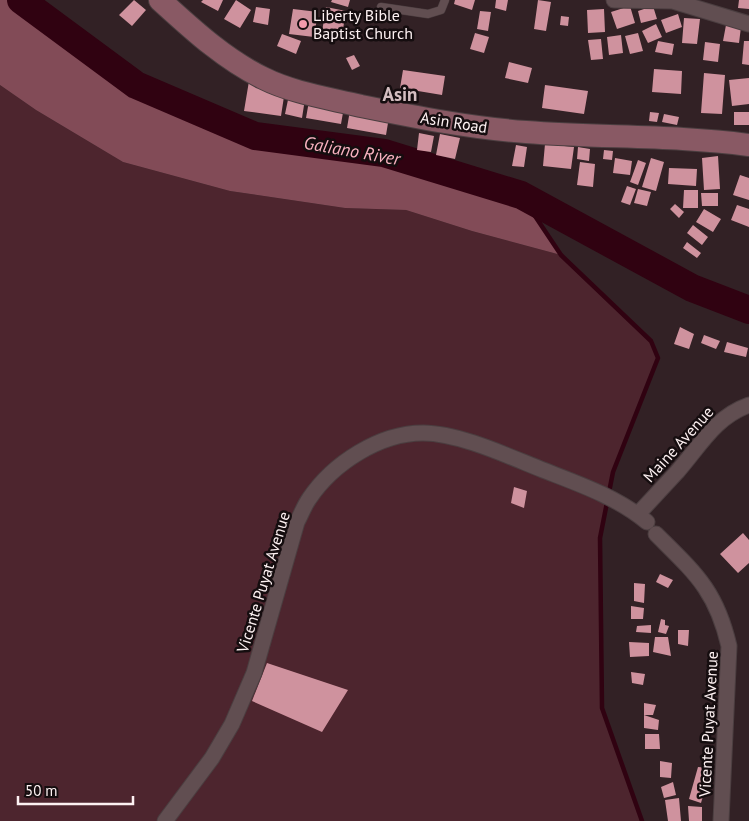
<svg xmlns="http://www.w3.org/2000/svg" width="749" height="821" viewBox="0 0 749 821" font-family="'PT Sans',sans-serif">
<style>
.green{fill:#4d252e}
.forest{fill:#824b57}
.lines{fill:none;stroke-linecap:round;stroke-linejoin:round}
.stream{stroke:#300211;stroke-width:4.5}
.river{stroke:#300211;stroke-width:28}
.building{fill:#cf929e}
.lane-casing{stroke:#4b3e40;stroke-width:9}
.street-casing{stroke:#4b3e40;stroke-width:17}
.secondary-casing{stroke:#4b3e40;stroke-width:24}
.lane{stroke:#614e51;stroke-width:8}
.street{stroke:#614e51;stroke-width:15}
.secondary{stroke:#895964;stroke-width:22}
.poi-dot{fill:#f29aac;stroke:#150d0f;stroke-width:2}
.labels{text-anchor:middle;stroke-width:5;stroke-linejoin:round;paint-order:stroke}
.poi-label{font-size:16px;fill:#fdf1f2;stroke:#150d0f;text-anchor:start}
.street-label{font-size:16px;fill:#fdf1f2;stroke:#150d0f}
.water-label{font-size:18px;font-style:italic;fill:#f9b2c0;stroke:#150d0f}
.quarter-label{font-size:19px;font-weight:bold;fill:#d4bec1;stroke:#150d0f}
</style>
<rect width="100%" height="100%" fill="#322125"/>
<path class="green" d="M0 85 36 110 123 162 230 191 345 208 406 210 472 231 561 255 651 341 658 358 613 472 600 538 602 708 642 821H0Z"/>
<path class="forest" d="M0 0H21L136 85 255 136 384 153 521 195 561 255 472 231 406 210 345 208 230 191 123 162 36 110 0 85Z"/>
<g class="lines">
<path class="stream" d="M521 195 561 255 651 341 658 358 613 472 600 538 602 708 642 821"/>
<path class="river" d="M21 0 136 85 255 136 384 153 521 195 692 288 749 310"/>
</g>
<path class="building" d="M134 0 146 10 132 26 119 15Z
M203 0H223L218 11 201 2Z
M236 0 251 10 240 28 224 19Z
M332 0H350L348 7 331 2Z
M455 0H475L472 10 454 4Z
M496 0H508L506 11 495 8Z
M538 0 551 2 546 31 534 29Z
M739 0H749V9L738 8Z
M630 6 635 23 617 29 611 12Z
M653 6 657 19 641 23 638 11Z
M256 7 270 9 268 25 253 22Z
M326 7 346 11 342 35 322 32Z
M293 9 318 12 314 37 289 34Z
M604 9 605 32 588 33 587 10Z
M480 11 491 12 488 31 477 29Z
M678 14 682 27 666 33 661 20Z
M561 16 569 17 568 26 560 25Z
M684 18 700 19 697 44 682 43Z
M656 24 662 37 648 43 642 31Z
M726 25 741 27 739 43 723 41Z
M475 33 489 37 484 53 470 49Z
M638 33 643 51 630 54 625 36Z
M282 34 301 41 296 54 277 46Z
M621 35 623 53 609 55 607 37Z
M601 39 603 59 591 60 588 40Z
M658 41 674 44 672 55 655 52Z
M744 41H749V65L742 64Z
M705 42 720 44 718 62 703 60Z
M354 55 360 66 352 70 346 58Z
M509 62 532 68 528 83 505 78Z
M654 69 682 71 681 94 652 92Z
M403 70 445 76 442 95 400 88Z
M704 73 725 75 722 114 701 113Z
M749 78V104L732 106 729 80Z
M249 81 285 90 281 116 244 111Z
M545 85 588 91 584 114 542 108Z
M289 95 305 99 302 118 285 114Z
M309 101 344 107 341 124 306 118Z
M350 110 389 117 386 135 347 128Z
M650 112 659 113 657 122 649 121Z
M734 112H749V125H734Z
M664 114 679 117 677 125 662 122Z
M419 133 434 136 431 152 417 150Z
M440 134 460 138 455 159 436 155Z
M545 144 574 147 571 169 543 166Z
M516 145 527 147 524 167 512 166Z
M578 147 590 149 589 161 577 159Z
M604 150 613 151 612 160 603 159Z
M718 156 720 189 704 190 702 158Z
M615 158 632 161 630 175 613 173Z
M651 158 664 162 656 191 642 187Z
M638 160 646 163 638 185 630 182Z
M580 162 595 164 593 187 577 185Z
M669 168 697 169 696 186 668 184Z
M740 175 749 178V200L733 195Z
M627 186 636 189 630 205 621 202Z
M638 189 651 192 647 206 634 203Z
M684 190H698V208H683Z
M701 193H718V206H702Z
M675 204 684 212 679 218 670 209Z
M737 205 749 209V227L731 220Z
M704 209 721 219 713 232 696 222Z
M693 225 708 237 702 245 687 233Z
M687 242 701 253 697 258 683 248Z
M680 327 694 334 689 349 674 344Z
M704 335 720 341 716 349 701 343Z
M727 342 748 348 746 357 724 352Z
M514 487 527 491 524 508 511 503Z
M743 533 749 540V563L738 573 720 554Z
M660 574 673 580 668 588 656 582Z
M634 583 645 584 644 603 634 601Z
M631 606 644 608 643 619H631Z
M661 619 665 620V625L669 626 666 634 658 632Z
M651 625V633L636 632 637 626Z
M678 630H689L688 646 678 644Z
M655 637H668L671 656 653 652Z
M629 642 649 643V656L630 657Z
M267 663 348 690 322 732 252 701Z
M631 672 645 674 643 685 632 683Z
M644 703 656 705 653 715H644Z
M644 715 659 720 658 730 644 728Z
M645 734H659L660 749H645Z
M660 761 672 763 671 778 660 777Z
M698 767 711 768 701 803 689 799Z
M673 782 676 795 664 798 661 787Z
M679 798 681 821H668L665 800Z
M688 806 702 807V821H689Z"/>
<g class="lines">
<defs>
<path id="lane" d="M381 7 428 14 441 10 445 0"/>
<path id="street" d="M614 0 673 1 749 24
M638 514C651 500 664 486 677 472 700 446 715 417 749 405
M656 534C695 573 716 590 729 646L721 821
M165 821 212 758 232 724 254 673 297 522C301 515 304 506 309 499 333 463 380 433 423 433 459 433 510 457 543 470 579 484 617 497 647 522"/>
<path id="secondary" d="M160 0C192 29 224 59 263 78 293 93 328 98 361 106 415 117 470 128 526 132 601 138 674 135 749 145"/>
</defs>
<use href="#lane" class="lane-casing"/>
<use href="#street" class="street-casing"/>
<use href="#secondary" class="secondary-casing"/>
<use href="#lane" class="lane"/>
<use href="#street" class="street"/>
<use href="#secondary" class="secondary"/>
</g>
<circle class="poi-dot" cx="303" cy="24" r="5"/>
<g class="labels">
<g class="poi-label">
<text x="313" y="21">Liberty Bible<tspan x="313" dy="18">Baptist Church</tspan></text>
</g>
<g class="street-label">
<text transform="translate(454 122) rotate(9)" y="6">Asin Road</text>
<text transform="translate(678 444) rotate(-48)" y="6">Maine Avenue</text>
<text transform="translate(263 582) rotate(-73)" y="6">Vicente Puyat Avenue</text>
<text transform="translate(708 724) rotate(-87)" y="6">Vicente Puyat Avenue</text>
</g>
<g class="water-label">
<text transform="translate(352 151) rotate(10)" y="6">Galiano River</text>
</g>
<g class="quarter-label">
<text x="400" y="101">Asin</text>
</g>
</g>
<path d="M18 796v8h115v-8" fill="none" stroke="#fdf1f2" stroke-width="2.5"/>
<text x="25" y="796" font-size="15" fill="#fdf1f2" stroke="#150d0f" stroke-width="4" paint-order="stroke">50 m</text>
</svg>
